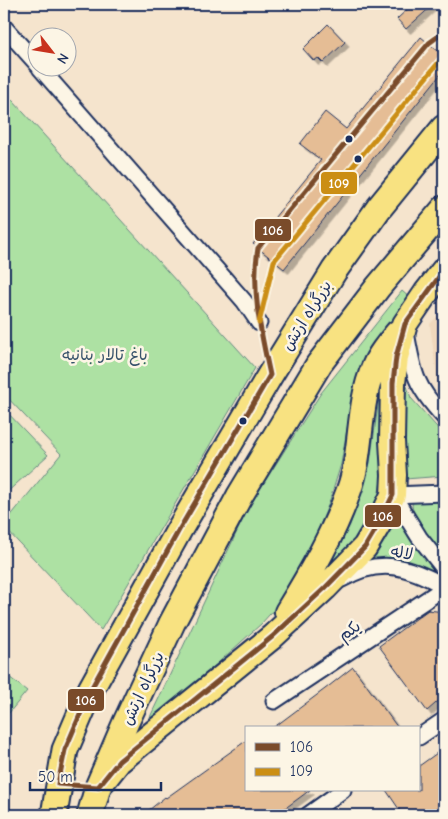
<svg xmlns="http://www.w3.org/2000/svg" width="448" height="819" viewBox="0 0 448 819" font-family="'Comic Neue','Playpen Sans Arabic',sans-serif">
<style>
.built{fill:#f0d8bc}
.green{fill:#ade1a3;stroke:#648880}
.building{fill:#e5bd95;stroke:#1b2f5e;filter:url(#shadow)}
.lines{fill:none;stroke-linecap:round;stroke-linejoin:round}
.minor-casing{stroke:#1b2f5e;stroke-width:19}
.primary-casing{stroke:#1b2f5e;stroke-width:28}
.trunk-casing{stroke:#1b2f5e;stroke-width:29}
.minor{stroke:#fcf5e5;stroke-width:15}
.primary{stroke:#f8e281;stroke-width:24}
.trunk{stroke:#f8e281;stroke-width:25}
.bus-1-casing{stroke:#fcf5e5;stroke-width:9}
.bus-2-casing{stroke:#fcf5e5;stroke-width:9}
.bus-1{stroke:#7a4b2a;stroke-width:5}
.bus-2{stroke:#cb8e13;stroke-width:5}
.bus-dot{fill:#1b2f5e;stroke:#fcf5e5;stroke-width:2}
.labels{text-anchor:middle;stroke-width:5;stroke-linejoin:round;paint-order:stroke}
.street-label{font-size:16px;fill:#1b2f5e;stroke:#fcf5e5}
.park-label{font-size:16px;fill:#38536c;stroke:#fcf5e5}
.line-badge{stroke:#fcf5e5;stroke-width:2}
.badge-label{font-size:14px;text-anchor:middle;font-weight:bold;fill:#fff}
</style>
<defs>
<filter id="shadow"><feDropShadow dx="4.5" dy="4.5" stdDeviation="0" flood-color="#0004"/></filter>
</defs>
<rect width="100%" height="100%" fill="#f5e4cd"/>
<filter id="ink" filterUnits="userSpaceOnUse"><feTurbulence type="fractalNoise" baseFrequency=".02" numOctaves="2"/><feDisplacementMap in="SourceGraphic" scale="10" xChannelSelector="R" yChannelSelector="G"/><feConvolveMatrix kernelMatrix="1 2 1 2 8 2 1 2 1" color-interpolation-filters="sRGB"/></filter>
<g filter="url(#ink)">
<path class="built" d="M444 309V386L437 379 430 324Z"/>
<path class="green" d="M4 91 255 368 101 630 4 527V524L61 454 4 394Z
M402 291 411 299 386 328 361 367 354 388 341 464 329 503 302 570 278 605 261 624 144 730 248 508 321 393Z
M383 369 381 481 377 503 361 535 325 571 350 525 370 463Z
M401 386H407L411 398 444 435V476L405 479Z
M4 409 48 455 4 495Z
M444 499V556C434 545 407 515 413 500Z
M395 511 409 538 443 580 406 562 386 558 366 561Z
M4 673 27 691 4 719Z"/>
<path class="building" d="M413 4H434L406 29 397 19Z
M328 24 345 42 323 63 318 58 314 61 303 49Z
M421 37 444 56V70L284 269 253 244 321 160 300 144 325 112 346 129Z
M428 610 444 612V696L427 711 379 646Z
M353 667 398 728H273L329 686Z
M247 740V790H310L276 815H143L165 797 166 798Z
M444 748V815H403L386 790H419V766Z"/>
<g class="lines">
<defs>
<path id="minor" d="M4 27 38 65
M40 68 244 301 259 323
M406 332C413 373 415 386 444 417
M393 495 419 537 444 569
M393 495 444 493
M342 579C380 557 408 566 444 586
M274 701 444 588
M419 737 444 720
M308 815 343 790"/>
<path id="primary" d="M287 612C311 573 334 533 349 490 363 451 357 406 374 367 379 355 388 344 397 333
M103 781 119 761 272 637 325 588 365 547 381 520 393 495 394 475 392 441 393 383 396 357 405 324 426 293 444 270"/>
<path id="trunk" d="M54 815 65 750 91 689 179 530 270 375 334 271 379 208 444 128
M90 815 98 787 126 722 172 623 239 497 319 364 378 287 444 209"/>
</defs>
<use href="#minor" class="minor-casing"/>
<use href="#primary" class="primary-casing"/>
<use href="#trunk" class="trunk-casing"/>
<use href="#minor" class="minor"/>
<use href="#primary" class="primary"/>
<use href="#trunk" class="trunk"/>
<defs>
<path id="bus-1" d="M444 32 429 43 258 248C251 291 261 333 270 375L179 530 91 689 65 750 58 784 98 787 119 761 272 637 325 588 365 547 381 520 393 495V383L396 357 405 324 444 270"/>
<path id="bus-2" d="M259 323 274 261 444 56"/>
</defs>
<use href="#bus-1" class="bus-1-casing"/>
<use href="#bus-2" class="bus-2-casing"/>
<use href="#bus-1" class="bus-1"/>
<use href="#bus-2" class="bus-2"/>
</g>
</g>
<g class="bus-dot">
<circle cx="349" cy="139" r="4.5"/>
<circle cx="358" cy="159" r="4.5"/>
<circle cx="243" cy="421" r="4.5"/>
</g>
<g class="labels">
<g class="street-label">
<text transform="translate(306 315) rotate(-58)" y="6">بزرگراه ارتش</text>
<text transform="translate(402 552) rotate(10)" y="6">لاله</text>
<text transform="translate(349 630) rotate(-34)" y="6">یکم</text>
<text transform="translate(142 688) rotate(-65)" y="6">بزرگراه ارتش</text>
</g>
<g class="park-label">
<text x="105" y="360">باغ تالار بنانیه</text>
</g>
</g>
<g class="line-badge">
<rect x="320" y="171" width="38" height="24" rx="5" fill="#cb8e13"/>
<rect x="254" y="218" width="38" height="24" rx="5" fill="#7a4b2a"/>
<rect x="364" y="504" width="38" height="24" rx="5" fill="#7a4b2a"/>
<rect x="67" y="688" width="38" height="24" rx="5" fill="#7a4b2a"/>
</g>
<g class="badge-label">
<text x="339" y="188">109</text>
<text x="273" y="235">106</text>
<text x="383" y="521">106</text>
<text x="86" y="705">106</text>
</g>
<rect width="448" height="819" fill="none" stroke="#fcf5e5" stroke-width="20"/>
<rect x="10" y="10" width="428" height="799" fill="none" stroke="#1b2f5e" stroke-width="2" filter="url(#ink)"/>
<rect x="245" y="726" width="175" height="65" fill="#fcf5e5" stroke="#a2a6af"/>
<rect x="255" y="743" width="25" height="8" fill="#7a4b2a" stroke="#a2a6af"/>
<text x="290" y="752" font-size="15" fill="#1b2f5e">106</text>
<rect x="255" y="768" width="25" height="8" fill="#cb8e13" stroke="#a2a6af"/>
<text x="290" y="776" font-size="15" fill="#1b2f5e">109</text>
<g transform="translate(52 52) rotate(121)"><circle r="24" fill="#fcf5e5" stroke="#a2a6af"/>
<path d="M0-4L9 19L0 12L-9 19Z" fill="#c8321e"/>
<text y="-8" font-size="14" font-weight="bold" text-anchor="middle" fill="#1b2f5e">N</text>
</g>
<path d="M30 782v8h131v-8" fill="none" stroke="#1b2f5e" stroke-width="2.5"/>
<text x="38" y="782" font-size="15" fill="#1b2f5e" stroke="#fcf5e5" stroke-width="4" paint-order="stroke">50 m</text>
</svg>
